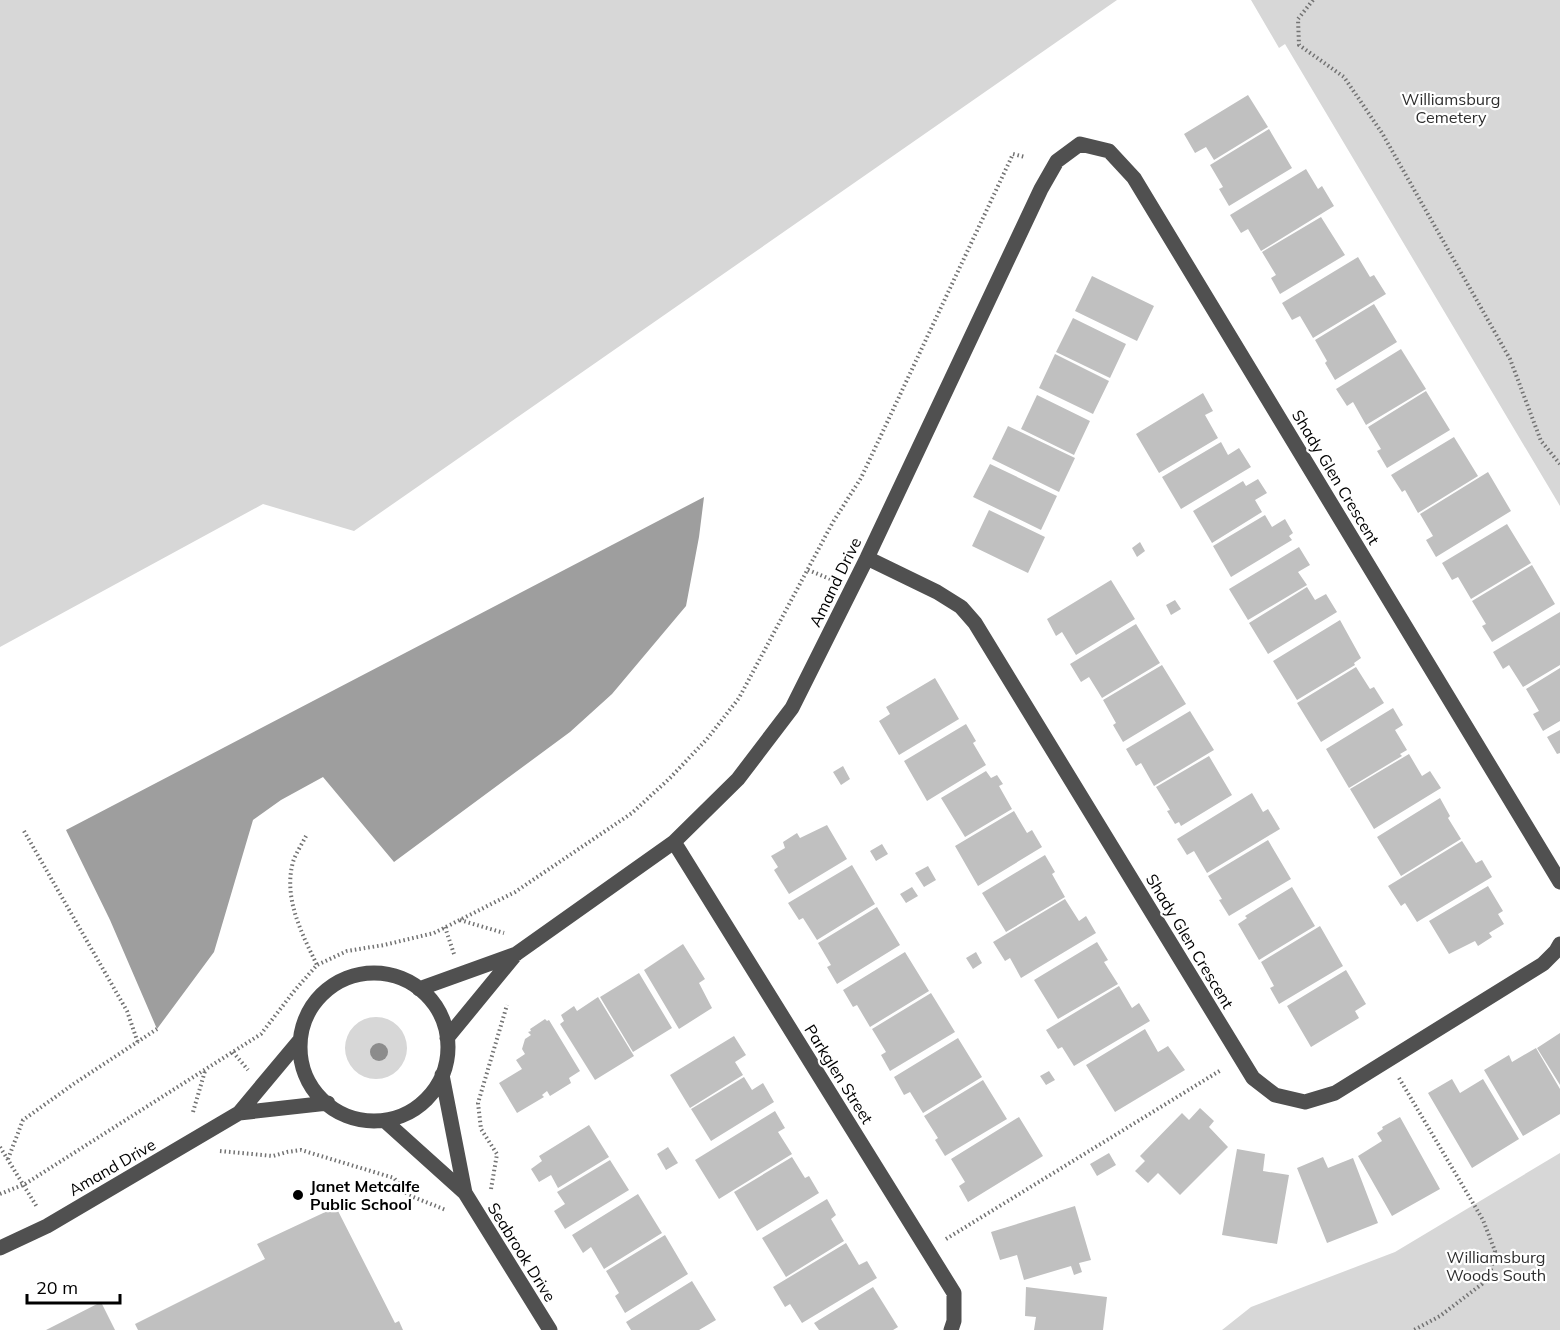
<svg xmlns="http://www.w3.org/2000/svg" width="1560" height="1330" viewBox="0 0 1560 1330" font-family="Mulish,sans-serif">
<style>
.green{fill:#d7d7d7}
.water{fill:#9e9e9e}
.building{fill:#c0c0c0}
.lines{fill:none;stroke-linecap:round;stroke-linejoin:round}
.path{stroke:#727272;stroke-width:4;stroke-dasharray:1.5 3;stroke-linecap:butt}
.minor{stroke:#505050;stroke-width:15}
.tree{fill:#8c8c8c}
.poi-dot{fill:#000;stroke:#fff;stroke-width:2}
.labels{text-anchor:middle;stroke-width:4.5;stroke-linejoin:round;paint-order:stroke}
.park-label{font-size:16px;fill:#2e2e2e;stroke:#fff}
.street-label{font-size:16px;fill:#000;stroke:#fff}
.poi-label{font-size:16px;font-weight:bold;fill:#000;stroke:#fff;text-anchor:start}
</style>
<rect width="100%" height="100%" fill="#fff"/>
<path class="green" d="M0 0H1117L354 531 263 504 0 647Z
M1251 0H1560V506L1285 44 1279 48Z
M345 1048a31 31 0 1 1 62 0a31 31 0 1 1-62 0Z
M1560 1153V1330H1222L1251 1307 1395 1252Z"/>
<path class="water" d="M704 497 699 537 686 606 612 694 570 732 394 862 323 777 281 800 253 820 214 952 157 1029 110 920 66 830Z"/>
<path class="building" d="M1248 95 1268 127 1214 160 1206 147 1195 153 1184 134Z
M1269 129 1292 168 1229 206 1219 189 1223 187 1210 165Z
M1306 169 1318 189 1322 186 1334 206 1261 251 1248 229 1241 233 1230 215Z
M1321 217 1345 255 1280 294 1271 278 1276 275 1262 252Z
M1358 257 1370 277 1374 275 1386 294 1313 338 1300 316 1292 320 1282 303Z
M1092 276 1154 306 1137 341 1075 311Z
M1374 304 1397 342 1335 380 1325 363 1327 361 1315 340Z
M1073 318 1126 344 1110 378 1056 352Z
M1401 349 1426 389 1366 425 1353 402 1347 406 1336 389Z
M1055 354 1109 381 1093 414 1039 388Z
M1426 391 1450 430 1387 468 1377 451 1381 449 1368 427Z
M1203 393 1213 411 1205 415 1218 438 1159 473 1136 434Z
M1037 395 1090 421 1074 455 1021 429Z
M1008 426 1075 458 1059 492 992 459Z
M1454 437 1478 476 1418 513 1405 490 1402 492 1391 475Z
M1221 442 1228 455 1239 448 1251 467 1181 509 1162 477Z
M990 464 1057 496 1041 530 973 497Z
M1488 472 1511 511 1436 557 1426 540 1433 536 1420 514Z
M1258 479 1267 493 1255 500 1262 512 1212 543 1193 511 1243 481 1246 486Z
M989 510 1045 537 1028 573 972 546Z
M1265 515 1272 527 1285 519 1293 533 1289 536 1292 540 1231 577 1213 546Z
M1507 524 1531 563 1471 599 1458 577 1452 580 1442 563Z
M1140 542 1145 551 1137 557 1132 548Z
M1299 547 1310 565 1298 572 1307 585 1248 620 1229 589Z
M1532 565 1555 604 1492 642 1482 626 1486 624 1472 601Z
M1111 580 1135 619 1076 655 1062 632 1056 636 1047 619Z
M1307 587 1315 600 1326 594 1337 612 1268 654 1249 623Z
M1175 600 1181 609 1171 615 1166 605Z
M1560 612V665L1523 687 1509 665 1503 669 1493 652Z
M1340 620 1361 658 1354 663 1355 665 1297 700 1273 661Z
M1136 624 1160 663 1102 698 1089 677 1081 682 1070 664Z
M1162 665 1186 704 1123 742 1113 725 1116 723 1103 700Z
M1356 667 1370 689 1374 687 1384 703 1321 742 1297 703Z
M1560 668V721L1543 731 1533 714 1539 711 1526 689Z
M935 678 959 719 899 755 879 721 890 714 886 707Z
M1393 708 1403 725 1395 730 1407 750 1400 754 1402 756 1349 788 1326 749Z
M1190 711 1214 750 1154 786 1141 763 1136 766 1126 749Z
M966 724 976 741 973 743 986 765 927 801 904 761Z
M1560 730V753L1557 754 1547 737Z
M1409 754 1422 776 1430 771 1441 788 1374 829 1350 789Z
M1209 756 1232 795 1181 826 1179 822 1175 824 1167 811 1170 810 1156 787Z
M843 766 850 779 841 785 833 772Z
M986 771 991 778 997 775 1003 784 999 786 1012 809 965 837 941 798Z
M1252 793 1263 812 1268 809 1280 829 1207 873 1194 851 1187 855 1177 839Z
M1440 798 1450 816 1448 818 1461 839 1401 876 1377 837Z
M1014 811 1027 833 1032 830 1042 847 978 886 955 846Z
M827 825 847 859 789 894 774 870 778 867 771 856 785 848 783 842 797 833 800 838Z
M1268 840 1291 879 1229 916 1219 900 1222 899 1208 876Z
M1462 841 1476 863 1482 860 1492 877 1417 922 1405 903 1401 906 1388 886Z
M882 844 888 854 876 861 870 851Z
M1045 855 1055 872 1052 874 1065 897 1006 932 982 893Z
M852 865 875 904 817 940 803 918 799 920 788 903Z
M928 866 936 880 924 887 915 873Z
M1488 886 1503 911 1498 914 1504 924 1489 933 1492 937 1478 946 1475 941 1449 954 1429 921Z
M912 887 918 896 906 903 900 894Z
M1292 887 1315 926 1259 960 1238 924 1247 918 1245 916Z
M1065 899 1079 921 1086 916 1096 933 1021 978 1010 958 1005 961 993 942Z
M877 907 900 945 837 984 827 967 831 965 818 943Z
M1320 926 1343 966 1279 1004 1270 988 1274 986 1261 962Z
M1097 942 1108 960 1104 962 1118 984 1058 1019 1034 980Z
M683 944 705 979 699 983 712 1008 679 1029 644 970Z
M905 952 929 991 870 1027 857 1005 853 1007 843 990Z
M976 952 982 963 973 969 966 958Z
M1346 970 1366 1004 1355 1011 1359 1018 1311 1047 1287 1006Z
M639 973 672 1028 633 1052 600 997Z
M1119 986 1132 1008 1139 1003 1150 1021 1074 1066 1062 1047 1058 1049 1046 1030Z
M931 993 955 1032 890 1071 881 1055 886 1052 872 1029Z
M598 997 634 1056 595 1080 560 1024 564 1021 561 1015 574 1006 577 1011Z
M545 1019 547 1021 549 1020 580 1071 569 1078 571 1083 550 1096 547 1091 542 1095 544 1097 517 1113 499 1083 522 1069 516 1060 525 1054 522 1049 525 1039 531 1035 528 1032 531 1031 530 1029Z
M1145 1029 1158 1052 1168 1046 1185 1070 1115 1112 1086 1065Z
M1560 1033V1085L1537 1048Z
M734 1036 746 1055 735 1062 743 1075 690 1108 670 1075Z
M958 1038 982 1077 923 1113 910 1092 904 1095 894 1077Z
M1536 1048 1560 1089V1114L1523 1136 1484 1070 1509 1055 1512 1062Z
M1049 1071 1055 1080 1046 1085 1040 1076Z
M744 1077 752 1090 763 1083 774 1102 711 1141 691 1109Z
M1452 1079 1460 1093 1483 1079 1519 1139 1472 1168 1428 1093Z
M983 1080 1007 1119 945 1156 935 1140 938 1138 924 1116Z
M1200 1108 1214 1121 1209 1127 1228 1147 1180 1195 1158 1173 1148 1183 1135 1171 1145 1161 1140 1156 1182 1113 1189 1120Z
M775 1111 785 1128 778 1132 792 1154 719 1199 695 1160Z
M1019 1117 1043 1156 968 1202 959 1186 965 1182 951 1159Z
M1400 1117 1440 1189 1392 1216 1358 1156 1382 1141 1377 1133 1383 1129 1382 1127Z
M589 1125 609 1157 558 1188 551 1175 539 1182 531 1169 542 1161 539 1156Z
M668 1147 678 1163 666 1170 657 1154Z
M1237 1149 1265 1154 1263 1171 1289 1175 1277 1244 1222 1235Z
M1109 1153 1116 1165 1097 1176 1090 1164Z
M792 1157 805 1178 809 1176 819 1193 757 1231 734 1192Z
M1323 1157 1328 1168 1353 1158 1378 1223 1327 1243 1297 1168Z
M610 1160 629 1190 565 1229 554 1211 565 1204 557 1192Z
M638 1194 662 1233 604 1269 591 1247 583 1253 572 1235Z
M827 1199 836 1215 831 1219 844 1241 786 1277 762 1238Z
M1075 1206 1091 1260 1079 1263 1082 1272 1074 1275 1071 1266 1024 1280 1017 1255 1000 1260 991 1232Z
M336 1207 395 1323 399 1321 403 1330H138L135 1324 265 1259 257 1244Z
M665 1235 688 1274 625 1313 615 1296 619 1293 606 1271Z
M846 1243 859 1265 867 1261 877 1278 802 1323 790 1304 785 1307 773 1287Z
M692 1281 716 1320 699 1330H631L626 1322Z
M873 1287 898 1327 893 1330H819L814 1323Z
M1026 1287 1107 1297 1103 1330H1034L1036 1317 1025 1316Z
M101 1302 115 1330H46Z"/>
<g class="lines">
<path class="path" d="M1313 0 1298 19 1299 45 1344 77 1382 133 1510 359 1541 441 1560 464
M808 570 830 579
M24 831 127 1011 138 1043
M306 836C302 844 296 853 293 862 283 898 302 934 317 965
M460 920 504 933
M445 927 454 954
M233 1052 248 1070
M1399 1078 1483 1220 1495 1251 1490 1274 1482 1284 1440 1316 1414 1330
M193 1112 205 1071
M0 1147 37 1207
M220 1151 273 1156 287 1152 301 1150 394 1178 408 1195 446 1210
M8 1159 23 1120 75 1083 157 1029
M491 1189 497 1154 481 1129 478 1103 507 1005
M0 1194 25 1184 261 1034 295 990 317 965 347 951 384 945 434 933 515 892 632 813 670 778 707 739 739 698 833 522 861 478 1013 154 1025 157
M946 1239 1221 1070"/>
<path class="minor" d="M867 558 937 592 961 607 975 623 1253 1078 1275 1095 1305 1102 1335 1093 1543 964 1556 951 1560 944
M674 842 954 1293V1321L951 1330
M300 1047a74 74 0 1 1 148 0a74 74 0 1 1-148 0Z
M419 989 516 954
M447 1038 516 954 674 842 738 779 792 708 867 558 1041 189 1057 161 1080 144 1109 151 1134 178 1560 882
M442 1075 465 1193
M239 1113 328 1103
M385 1121 465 1193 550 1330
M0 1248 47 1226 239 1113 300 1040"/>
</g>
<circle class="tree" cx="379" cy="1052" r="9"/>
<circle class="poi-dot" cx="298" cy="1195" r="6"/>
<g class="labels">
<g class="park-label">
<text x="1451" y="105">Williamsburg<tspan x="1451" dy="18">Cemetery</tspan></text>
<text x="1496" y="1263">Williamsburg<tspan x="1496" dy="18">Woods South</tspan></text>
</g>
<g class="street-label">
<text transform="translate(1336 477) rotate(59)" y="6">Shady Glen Crescent</text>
<text transform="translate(835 582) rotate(-64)" y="6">Amand Drive</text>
<text transform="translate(1190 941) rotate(59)" y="6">Shady Glen Crescent</text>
<text transform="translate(839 1074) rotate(58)" y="6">Parkglen Street</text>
<text transform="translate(112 1167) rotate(-30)" y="6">Amand Drive</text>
<text transform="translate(522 1252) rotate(58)" y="6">Seabrook Drive</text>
</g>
<g class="poi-label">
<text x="310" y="1192">Janet Metcalfe<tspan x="310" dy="18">Public School</tspan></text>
</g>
</g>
<path d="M27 1294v9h93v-9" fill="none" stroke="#000000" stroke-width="3"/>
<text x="36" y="1294" font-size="18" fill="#000000" stroke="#ffffff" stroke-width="4.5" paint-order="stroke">20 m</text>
</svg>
